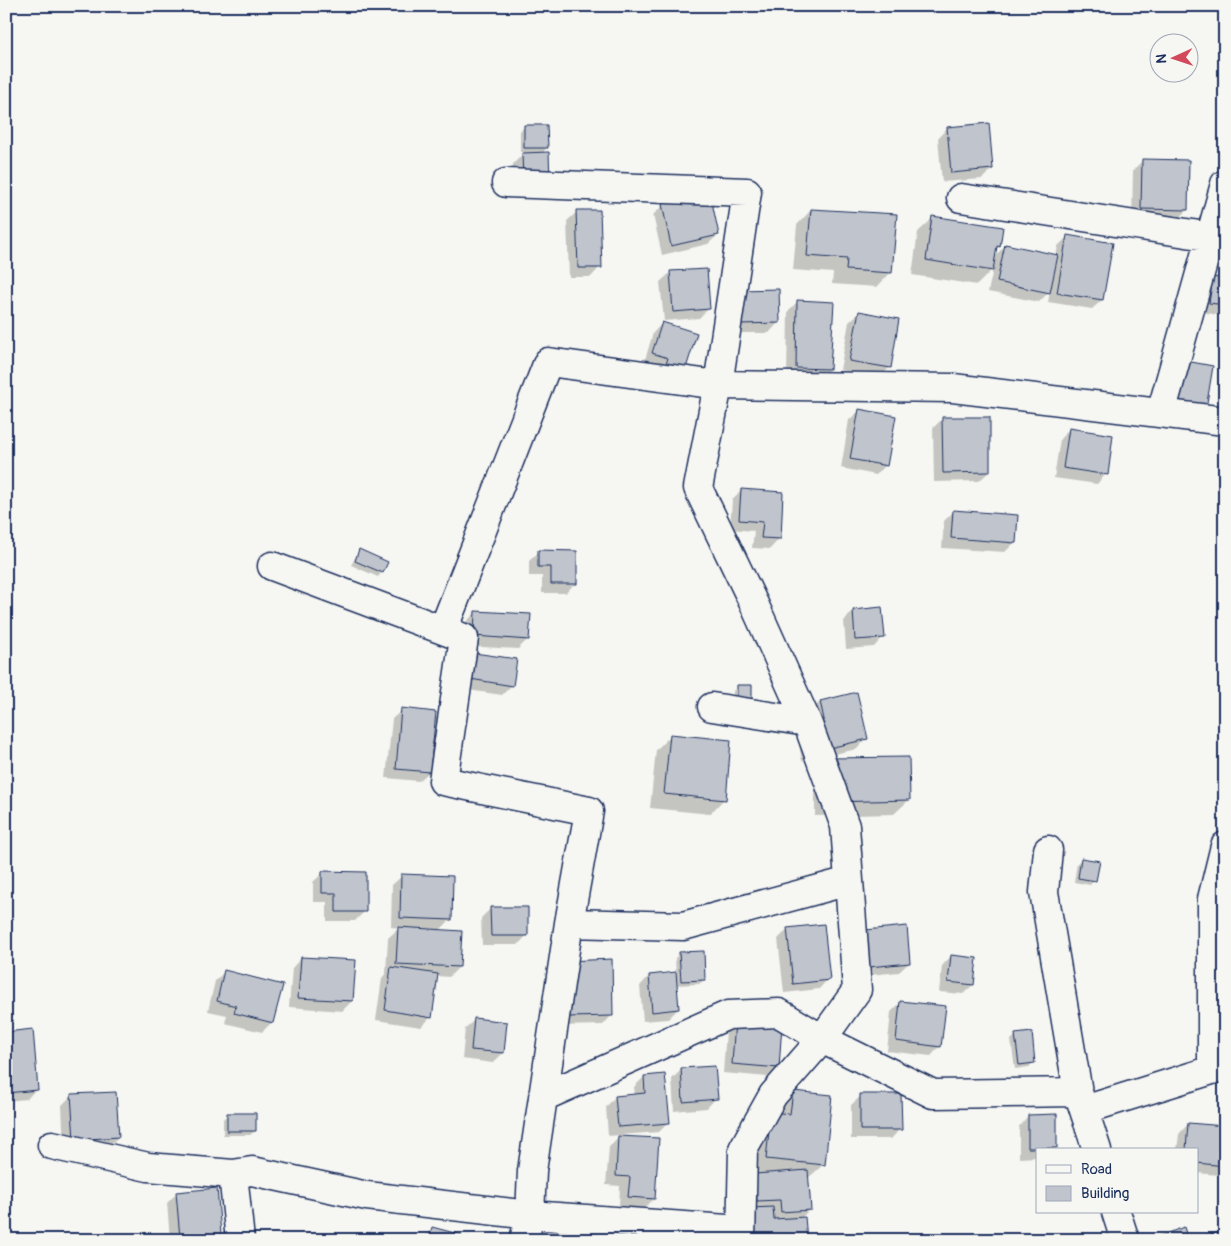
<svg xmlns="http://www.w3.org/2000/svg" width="1231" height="1246" viewBox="0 0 1231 1246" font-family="Pangolin,sans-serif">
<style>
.shadow{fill:#0003}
.building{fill:#c0c4cd;stroke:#1b2f5e}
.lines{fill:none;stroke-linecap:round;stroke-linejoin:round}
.street-casing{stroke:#1b2f5e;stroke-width:31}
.street{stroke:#f6f6f2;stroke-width:28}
</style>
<rect width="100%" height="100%" fill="#f6f6f2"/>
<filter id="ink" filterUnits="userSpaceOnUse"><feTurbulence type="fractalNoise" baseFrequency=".02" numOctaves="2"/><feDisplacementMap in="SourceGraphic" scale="10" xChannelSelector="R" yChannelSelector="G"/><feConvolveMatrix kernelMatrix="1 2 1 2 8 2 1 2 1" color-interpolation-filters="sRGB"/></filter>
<g filter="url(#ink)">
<path class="shadow" d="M524 127 547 147 514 192 513 164 525 152H520V131Z
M947 128 992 169 982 179 942 182 938 138Z
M1143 160 1187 210 1177 219 1132 218 1133 170Z
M663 205 718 235 708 244 662 255 653 215Z
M811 210 891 272 877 287 832 284 833 273 793 270 797 225Z
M577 212 600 267 591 277H569L567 221Z
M933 218 999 246 995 251 994 257 1005 246 1056 256 1058 246 1068 236 1102 300 1092 309 1048 302 1050 291 1039 302 988 292 993 269 977 285 912 275 918 232Z
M670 273 709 308 699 318 664 321 660 282Z
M1213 278 1225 280V316L1200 312 1204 288Z
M740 291 778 323 769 333H731Z
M798 301 829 369 819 379 787 377 788 311Z
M859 313 890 367 880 377 840 370 849 322Z
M662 323 681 381 644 363 653 333Z
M859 411 886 465 876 475 841 468 849 420Z
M943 418 989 472 979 481 934 482 933 428Z
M1069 429 1106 474 1097 484 1054 478 1060 439Z
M741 490 779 539 770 549 752 548 754 531 730 529 732 500Z
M953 512 1014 543 1005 552 942 548 944 521Z
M359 551 382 572 378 577 351 565Z
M539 552 575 583 566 593H542V576H529V561Z
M853 611 883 637 874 647 846 649 844 621Z
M476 612 528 639 518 649 465 646 466 622Z
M464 664 512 685 502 695 461 689Z
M737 687 751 709 733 713V691Z
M820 702 866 739 857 749 802 761 798 739 807 729 811 711Z
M402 710 429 772 419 781 386 778 392 719Z
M670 736 724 799 710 814 650 808 656 750Z
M815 774 909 800 894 814 815 816Z
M1082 859 1094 880 1090 885 1074 882 1077 863Z
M323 873 365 911 355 921H327V902H313V882Z
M402 876 451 919 439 931 461 932 459 967 449 977 437 976 431 1017 421 1027 376 1020 382 978 386 973 388 938 399 928 391 927 392 885Z
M491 908 527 935 518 945H482L481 918Z
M788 929 828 979 819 989 784 993 778 939Z
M856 941 909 963 899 972 860 976Z
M680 953 704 980 699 984 675 985 678 1009 668 1019 643 1021 640 986 649 976 676 974 675 958Z
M951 956 973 985 963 994 939 992 942 966Z
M301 958 352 1001 342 1011 289 1007 292 968Z
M225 971 272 1022 262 1032 225 1023 227 1015 208 1011 215 981Z
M558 972 612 1015 603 1025 560 1026Z
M901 1002 940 1046 931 1056 887 1051 891 1012Z
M475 1019 506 1023 503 1053 493 1063 462 1059 465 1029Z
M736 1021 778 1067 768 1077 723 1073 726 1031Z
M6 1033 36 1089 27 1099 6 1101Z
M1016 1035 1034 1062 1029 1067 1015 1069 1011 1040Z
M681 1070 716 1098 707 1108 674 1111 672 1079Z
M644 1077 669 1122 659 1132 608 1136 606 1107 615 1097 635 1095 634 1087Z
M793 1092 823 1165 807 1179 809 1210 801 1218 742 1240 746 1185 757 1174 752 1173 757 1128Z
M72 1095 118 1137 108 1147 64 1149 62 1105Z
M861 1096 900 1129 891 1139H851V1105Z
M228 1114 255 1131 250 1135H223V1119Z
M1028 1116 1056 1148 1054 1150H1037V1157L1019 1158V1126Z
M1188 1124 1225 1127V1169L1219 1175 1197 1173V1150H1177L1179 1134Z
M619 1136 654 1199 644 1208 619 1206 620 1186 606 1185 609 1147Z
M177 1193 219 1234 214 1240H170L167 1203Z
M432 1229 460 1240H422Z"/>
<path class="building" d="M989 123 993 169 951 173 947 127Z
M524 125H547L548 148H524Z
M549 152 550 182H523L522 153Z
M1142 159 1189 160 1188 210 1141 209Z
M710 193 719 235 671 246 662 204Z
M811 209 897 214 892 273 846 270 847 259 807 256Z
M576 210H600L602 268H578Z
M932 216 1003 227 1000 247 997 246 993 271 926 260Z
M1067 235 1113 243 1103 300 1057 293Z
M1005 244 1058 255 1050 293 997 282Z
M707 269 710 309 673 312 670 271Z
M1213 277 1225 279V305L1209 303Z
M779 289 780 323 740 324V290Z
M797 300 834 302 830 369 796 368Z
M859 311 899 319 891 368 849 361Z
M662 322 697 333 682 381 662 375 668 358 652 353Z
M1175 359 1213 366 1204 421 1166 415Z
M859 409 896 416 887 466 850 459Z
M942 417H990V472L943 473Z
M1069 428 1113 435 1108 475 1063 468Z
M741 489 783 492 781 539 761 538 763 522 739 520Z
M953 510 1018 515 1016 543 951 538Z
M359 549 388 562 383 573 355 561Z
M538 550 577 551V584H551V567H538Z
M882 607 885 638 855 640 853 610Z
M475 611 531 614 529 640 474 636Z
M474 653 517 659 513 686 470 679Z
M737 685H752V709H737Z
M857 692 868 739 812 752 807 728 825 724 820 701Z
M401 708 436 712 430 772 396 769Z
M670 734 731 740 726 800 664 794Z
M909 757 910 800 830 802 829 758Z
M1081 858 1100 861 1096 881 1078 878Z
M322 871 366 872V912H336V893H322Z
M401 874 453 876 452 920 400 918Z
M490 907H528V936H491Z
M824 924 830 980 793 984 787 928Z
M907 926 910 963 869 967 865 930Z
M398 927 462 931 460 967 396 964Z
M704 951 705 980 681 981 679 952Z
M951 955 977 958 974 985 948 982Z
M301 957 356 960 353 1001 298 998Z
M612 959 613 1016 569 1017 567 961Z
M391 967 438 974 432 1018 385 1010Z
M224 970 283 985 273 1023 234 1013 236 1006 217 1001Z
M676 972 679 1009 652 1012 649 975Z
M900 1001 946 1006 941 1047 896 1041Z
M474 1018 507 1022 504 1053 471 1050Z
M735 1020 782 1024 779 1068 732 1064Z
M33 1029 38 1090 6 1093V1032Z
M1032 1032 1035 1063 1019 1065 1015 1034Z
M715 1066 718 1099 683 1102 681 1068Z
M665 1074 670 1123 618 1127 615 1096 645 1093 644 1076Z
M793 1091 832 1095 825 1165 766 1159 771 1112 790 1114Z
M116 1092 119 1137 74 1140 71 1094Z
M860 1094H901L902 1130H860Z
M227 1113H256V1131H227Z
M1057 1114V1148H1028V1115Z
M1188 1123 1225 1126V1166L1197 1163V1150H1186Z
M618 1136 659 1138 655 1199 628 1197 630 1177 616 1176Z
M808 1170 811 1210 781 1212 780 1200 757 1201 755 1174Z
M217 1188 221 1234 180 1238 176 1192Z
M773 1207 774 1219 805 1217 807 1240H752L750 1208Z
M432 1227 462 1235 461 1240H429Z
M1184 1227 1188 1240H1149Z
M1225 1232V1240H1210V1234Z
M466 1237 502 1240H466Z"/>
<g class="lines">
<defs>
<path id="street" d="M506 183 747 192 718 385 953 388 1225 421
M961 198 1225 239
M1161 413 1225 184
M272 566 464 638 443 781 589 811 569 923
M443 630 548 362 718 385 698 488 755 606 807 722
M712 707 807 722 845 826 857 990 822 1039 773 1095 743 1149 741 1240
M1048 850 1044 892 1078 1092 1097 1150
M1212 1070V899L1225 846
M543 1097 728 1015 779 1013 822 1039 933 1094 1078 1092
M1084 1110 1225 1066
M52 1145 148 1167 233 1174 252 1171 367 1196 530 1215 532 1171 569 923 683 926 849 881
M233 1174 240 1240
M1116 1212 1125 1240
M524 1240 530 1215 741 1230"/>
</defs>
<use href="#street" class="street-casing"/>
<use href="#street" class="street"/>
</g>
</g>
<rect width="1231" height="1246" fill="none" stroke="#f6f6f2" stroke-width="25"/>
<rect x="12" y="12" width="1206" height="1221" fill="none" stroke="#1b2f5e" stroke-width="2" filter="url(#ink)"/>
<rect x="1036" y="1148" width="162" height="65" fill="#f6f6f2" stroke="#9ea6b7"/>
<rect x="1046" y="1165" width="25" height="8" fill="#f6f6f2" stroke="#9ea6b7"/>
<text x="1081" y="1174" font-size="15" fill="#1b2f5e">Road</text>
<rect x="1046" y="1186" width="25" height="15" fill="#c0c4cd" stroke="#9ea6b7"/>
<text x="1081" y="1198" font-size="15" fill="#1b2f5e">Building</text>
<g transform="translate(1174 58) rotate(267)"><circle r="24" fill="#f6f6f2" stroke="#9ea6b7"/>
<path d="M0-4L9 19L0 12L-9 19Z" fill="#d1495b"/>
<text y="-8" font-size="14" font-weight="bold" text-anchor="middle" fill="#1b2f5e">N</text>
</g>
</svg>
